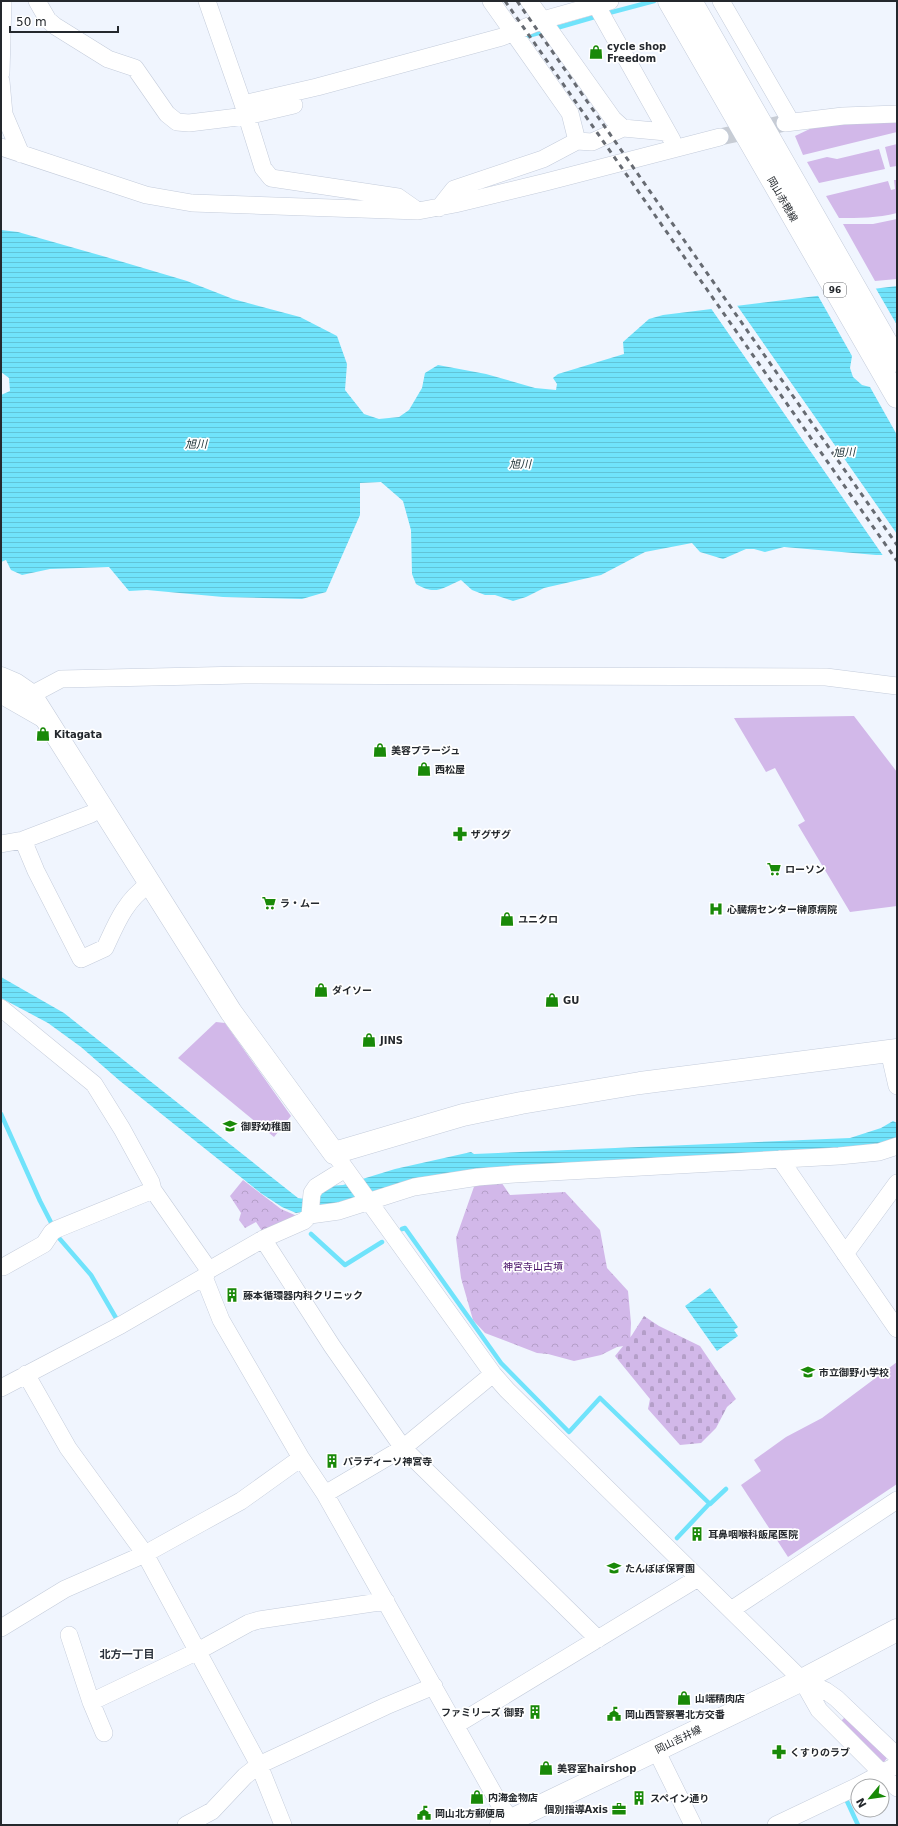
<svg xmlns="http://www.w3.org/2000/svg" width="898" height="1826" viewBox="0 0 898 1826" font-family="'DejaVu Sans','Noto Sans JP',sans-serif">
<style>
.green{fill:#d2b8e9}
.forest{fill:url(#forest-crowns)}
.cemetery{fill:url(#cemetery-stones)}
.water{fill:url(#water-rules)}
.pier{fill:#f0f5fe}
.lines{fill:none;stroke-linecap:round;stroke-linejoin:round}
.stream{stroke:#70e3fb;stroke-width:4.5}
.street-tunnel{stroke:#c7ccd4;stroke-width:17;stroke-dasharray:17 8;stroke-linecap:butt}
.street-casing{stroke:#c4ccdb;stroke-width:18}
.secondary-casing{stroke:#c4ccdb;stroke-width:23}
.primary-casing{stroke:#c4ccdb;stroke-width:23}
.street{stroke:#fff;stroke-width:17}
.secondary{stroke:#fff;stroke-width:22}
.primary{stroke:#fff;stroke-width:22}
.rail{stroke:#676b72;stroke-width:3;stroke-dasharray:5 5;stroke-linecap:butt}
.labels{text-anchor:middle;stroke-width:3.5;stroke-linejoin:round;paint-order:stroke}
.shield{fill:#fff;stroke:#66686c;stroke-width:1}
.shield-label{font-size:9px;font-weight:bold;fill:#24282d}
.poi-label{font-size:10px;font-weight:bold;fill:#24282d;stroke:#fff;text-anchor:start}
.street-label{font-size:10px;fill:#24282d;stroke:#fff}
.park-label{font-size:10px;fill:#450e64;stroke:#fff}
.water-label{font-size:11px;font-style:italic;fill:#192e33;stroke:#fff}
.neighbourhood-label{font-size:11px;font-weight:bold;fill:#29303b;stroke:#fff}
</style>
<defs>
<pattern id="forest-crowns" width="20" height="18" patternUnits="userSpaceOnUse"><rect width="20" height="18" fill="#d2b8e9"/><path d="M2 6a3 3 0 1 1 6 0M12 15a3 3 0 1 1 6 0" fill="none" stroke="#b49ec8"/></pattern>
<pattern id="cemetery-stones" width="16" height="16" patternUnits="userSpaceOnUse"><rect width="16" height="16" fill="#d2b8e9"/><path d="M2 7V4a2 2 0 0 1 4 0v3zM10 15v-3a2 2 0 0 1 4 0v3z" fill="#b49ec8"/></pattern>
<pattern id="water-rules" width="6" height="5" patternUnits="userSpaceOnUse"><rect width="6" height="5" fill="#70e3fb"/><path d="M0 2.5h6" fill="none" stroke="#61c3d7"/></pattern>
</defs>
<rect width="100%" height="100%" fill="#f0f5fe"/>
<path class="green" d="M897 120V132L803 155 795 136 816 126Z
M897 144V166L890 167 885 147Z
M879 149 885 169 819 183 807 162 827 157 837 159Z
M894 180H897V213C877 218 859 218 839 218L826 196 888 181 891 190 895 189Z
M897 219V279L875 281 843 224H873Z
M854 716 897 772V906L850 912 798 825 805 821 775 768 766 772 734 718Z
M216 1022 225 1023 291 1116 274 1137 178 1058Z
M897 1362V1484L788 1557 741 1485 761 1471 754 1460 786 1437 822 1418Z
M845 1717 887 1758 884 1762H883L842 1723V1720Z"/>
<path class="forest" d="M499 1179 510 1195 565 1192 600 1230 607 1268 628 1291 631 1323 630 1345 617 1347 601 1355 574 1361 548 1354 537 1353 485 1333 473 1320 461 1278 456 1238 476 1181Z
M243 1180 281 1209 297 1216 264 1234 256 1222 245 1228 239 1220 241 1213 230 1196Z"/>
<path class="cemetery" d="M644 1316 659 1326 700 1346 736 1399 727 1407 716 1428 701 1443 680 1445 648 1409 650 1399 615 1356 632 1335Z"/>
<path class="water" d="M1 230 18 232 106 257 187 281 233 299 300 317 337 336 347 364 345 390 364 414 379 419 399 417 409 410 422 388 425 373 438 365 486 374 535 388 556 390 557 384 553 378 558 374 624 354 623 342 649 319 663 315 897 286V555H876L784 547 765 552 754 549H746L723 559 700 552 692 543 645 552 601 575 544 588 526 597 513 601 495 595H485L472 590 461 580C442 588 436 596 416 584L412 574 411 530 403 501 381 482 360 483V515L326 592 302 599 223 597 147 590 129 591 109 567 50 569 22 575 11 570 6 560 1 562V395L10 391 9 378 1 372Z
M1 977 64 1013 298 1198 305 1199 329 1186 343 1185 395 1169 471 1152 474 1154 850 1138 881 1128 893 1121 897 1123V1139L867 1149 552 1167 296 1213 282 1207 262 1194 120 1081 81 1047 48 1023 1 998Z
M710 1288 738 1327 734 1330 738 1336 717 1351 685 1306Z"/>
<path class="pier" d="M875 287 897 325V435L870 387 862 385 853 377 850 368 852 356 817 294Z
M736 304 897 534V557H884L710 307Z"/>
<g class="lines">
<path class="stream" d="M605 14 654 1
M553 29 598 16
M520 38 546 31
M1 1114 40 1201 59 1238 91 1275 116 1318
M402 1229 405 1228 501 1363 569 1432 600 1398 710 1504 726 1489
M311 1234 345 1265 382 1242
M677 1538 709 1504
M846 1799 858 1825"/>
<path class="street-tunnel" d="M720 137 785 123"/>
<defs>
<path id="street" d="M37 1 48 20 55 26 108 59 135 68 167 114 177 122 189 123 246 116 294 105
M207 1 243 104 263 168 271 178 398 197 418 211
M491 1 570 113 577 141
M529 1 613 119 623 128
M594 1 672 140
M721 1 791 122
M1 73 3 1
M1 81 4 114 21 154
M243 104 317 87 502 37 543 20 610 1
M785 123 843 116 897 114
M1 147 146 195 192 203 418 211 455 204 546 182 720 137
M439 208 454 189 543 159 577 141 592 142 623 128 666 132
M1 695 48 722
M31 695 61 679 244 675 826 677 897 686
M23 840 36 871 81 959 105 948C117 922 125 901 149 884
M1 844 23 840 91 814 101 808
M1 1008 94 1084 122 1129 151 1182 153 1190 209 1270
M889 1051 897 1086
M334 1153 493 1374 507 1390 802 1680 819 1710 897 1788
M780 1159 897 1329
M310 1215 339 1211 414 1187 478 1177 515 1174 839 1156 879 1152 897 1146
M263 1239 332 1346 403 1448 598 1639
M845 1254 897 1183
M3 1267 44 1244 52 1232 57 1229 153 1190
M204 1277 221 1320 301 1458 325 1494 500 1805 515 1825
M26 1374 68 1448 145 1554 259 1765 283 1825
M1 1388 121 1325 204 1277 209 1270 263 1239 304 1221 310 1215 312 1193 316 1187 345 1169
M325 1494 403 1448 493 1374
M731 1610 897 1500
M1 1628 65 1589 145 1554 201 1523 241 1501 301 1458
M69 1635 91 1702 104 1733
M802 1680 826 1691 836 1698 897 1756
M91 1702 198 1651 249 1623 259 1620 386 1601
M456 1725 698 1578
M656 1750 693 1825
M858 1786 897 1765
M186 1825 212 1811 245 1776 259 1765 386 1706 434 1686
M776 1825 858 1786"/>
<path id="secondary" d="M1 678 15 684 31 695 231 1012 334 1153 463 1115 521 1103 640 1083 897 1050"/>
<path id="primary" d="M669 1 897 397
M691 1 897 361
M501 1825 802 1680 897 1630"/>
</defs>
<use href="#street" class="street-casing"/>
<use href="#secondary" class="secondary-casing"/>
<use href="#primary" class="primary-casing"/>
<use href="#street" class="street"/>
<use href="#secondary" class="secondary"/>
<use href="#primary" class="primary"/>
<path class="rail" d="M505 1 897 561
M517 1 897 545"/>
</g>
<defs>
<symbol id="shop-bare" viewBox="-9 -9 18 18"><path d="M-5-2.5h2.3a2.7 3.5 0 0 1 5.4 0H5L5.5 6h-11ZM-1.5-2.5h3a1.5 2.3 0 0 0-3 0Z" fill="#198908" stroke="#fff" stroke-width="2.5" paint-order="stroke"/></symbol>
<symbol id="pharmacy-bare" viewBox="-9 -9 18 18"><path d="M-2-6h4v4h4v4h-4v4h-4v-4h-4v-4h4Z" fill="#198908" stroke="#fff" stroke-width="2.5" paint-order="stroke"/></symbol>
<symbol id="supermarket-bare" viewBox="-9 -9 18 18"><path d="M-6-5.5h2.5l.6 2H6L4.5 2H-2.5L-4.4-4H-6ZM-1.5 3.2a1.3 1.3 0 1 0 .1 0ZM3 3.2a1.3 1.3 0 1 0 .1 0Z" fill="#198908" stroke="#fff" stroke-width="2.5" paint-order="stroke"/></symbol>
<symbol id="hospital-bare" viewBox="-9 -9 18 18"><path d="M-5-5h3v3.5h4V-5h3V5h-3V1.5h-4V5h-3Z" fill="#198908" stroke="#fff" stroke-width="2.5" paint-order="stroke"/></symbol>
<symbol id="school-bare" viewBox="-9 -9 18 18"><path d="M0-5L7-2L0 1L-7-2ZM-4 1L0 2.5L4 1V4Q0 6-4 4Z" fill="#198908" stroke="#fff" stroke-width="2.5" paint-order="stroke"/></symbol>
<symbol id="building-bare" viewBox="-9 -9 18 18"><path d="M-4-6H4V6H1V3H-1V6H-4ZM-2.5-4.3h1.7v1.8h-1.7ZM.8-4.3h1.7v1.8H.8ZM-2.5-1h1.7V.8h-1.7ZM.8-1h1.7V.8H.8Z" fill="#198908" stroke="#fff" stroke-width="2.5" paint-order="stroke"/></symbol>
<symbol id="civic-bare" viewBox="-9 -9 18 18"><path d="M-.6-6.5H3V-4.5H.6V-3L4-1V1h2V6H-6V1h2V-1L-.6-3ZM-1.2 2.5V6h2.4V2.5Z" fill="#198908" stroke="#fff" stroke-width="2.5" paint-order="stroke"/></symbol>
<symbol id="office-bare" viewBox="-9 -9 18 18"><path d="M-6-3h4V-5.5h4V-3h4V5H-6ZM-1-4.5V-3h2v-1.5ZM-6 0V1H6V0Z" fill="#198908" stroke="#fff" stroke-width="2.5" paint-order="stroke"/></symbol>
</defs>
<g fill-rule="evenodd">
<use href="#shop-bare" x="586" y="42" width="20" height="20"/>
<use href="#shop-bare" x="33" y="724" width="20" height="20"/>
<use href="#shop-bare" x="370" y="740" width="20" height="20"/>
<use href="#shop-bare" x="414" y="759" width="20" height="20"/>
<use href="#pharmacy-bare" x="450" y="824" width="20" height="20"/>
<use href="#supermarket-bare" x="764" y="859" width="20" height="20"/>
<use href="#supermarket-bare" x="259" y="893" width="20" height="20"/>
<use href="#hospital-bare" x="706" y="899" width="20" height="20"/>
<use href="#shop-bare" x="497" y="909" width="20" height="20"/>
<use href="#shop-bare" x="311" y="980" width="20" height="20"/>
<use href="#shop-bare" x="542" y="990" width="20" height="20"/>
<use href="#shop-bare" x="359" y="1030" width="20" height="20"/>
<use href="#school-bare" x="220" y="1116" width="20" height="20"/>
<use href="#building-bare" x="222" y="1285" width="20" height="20"/>
<use href="#school-bare" x="798" y="1362" width="20" height="20"/>
<use href="#building-bare" x="322" y="1451" width="20" height="20"/>
<use href="#building-bare" x="687" y="1524" width="20" height="20"/>
<use href="#school-bare" x="604" y="1558" width="20" height="20"/>
<use href="#shop-bare" x="674" y="1688" width="20" height="20"/>
<use href="#building-bare" x="525" y="1702" width="20" height="20"/>
<use href="#civic-bare" x="604" y="1704" width="20" height="20"/>
<use href="#pharmacy-bare" x="769" y="1742" width="20" height="20"/>
<use href="#shop-bare" x="536" y="1758" width="20" height="20"/>
<use href="#shop-bare" x="467" y="1787" width="20" height="20"/>
<use href="#building-bare" x="629" y="1788" width="20" height="20"/>
<use href="#office-bare" x="609" y="1799" width="20" height="20"/>
<use href="#civic-bare" x="414" y="1803" width="20" height="20"/>
</g>
<g class="labels">
<rect class="shield" x="824" y="283" width="22" height="14" rx="3"/>
<g class="shield-label">
<text x="835" y="293">96</text>
</g>
<g class="poi-label">
<text x="607" y="50">cycle shop<tspan x="607" dy="12">Freedom</tspan></text>
<text x="54" y="738">Kitagata</text>
<text x="391" y="754">美容プラージュ</text>
<text x="435" y="773">西松屋</text>
<text x="471" y="838">ザグザグ</text>
<text x="785" y="873">ローソン</text>
<text x="280" y="907">ラ・ムー</text>
<text x="727" y="913">心臓病センター榊原病院</text>
<text x="518" y="923">ユニクロ</text>
<text x="332" y="994">ダイソー</text>
<text x="563" y="1004">GU</text>
<text x="380" y="1044">JINS</text>
<text x="241" y="1130">御野幼稚園</text>
<text x="243" y="1299">藤本循環器内科クリニック</text>
<text x="819" y="1376">市立御野小学校</text>
<text x="343" y="1465">パラディーソ神宮寺</text>
<text x="708" y="1538">耳鼻咽喉科飯尾医院</text>
<text x="625" y="1572">たんぽぽ保育園</text>
<text x="695" y="1702">山端精肉店</text>
<text x="524" y="1716" text-anchor="end">ファミリーズ 御野</text>
<text x="625" y="1718">岡山西警察署北方交番</text>
<text x="790" y="1756">くすりのラブ</text>
<text x="557" y="1772">美容室hairshop</text>
<text x="488" y="1801">内海金物店</text>
<text x="650" y="1802">スペイン通り</text>
<text x="608" y="1813" text-anchor="end">個別指導Axis</text>
<text x="435" y="1817">岡山北方郵便局</text>
</g>
<g class="street-label">
<text transform="translate(783 199) rotate(60)" y="4">岡山赤穂線</text>
<text transform="translate(678 1739) rotate(-26)" y="4">岡山吉井線</text>
</g>
<g class="park-label">
<text x="533" y="1270">神宮寺山古墳</text>
</g>
<g class="water-label">
<text x="196" y="448">旭川</text>
<text transform="translate(844 452) rotate(-2)" y="4">旭川</text>
<text x="520" y="468">旭川</text>
</g>
<g class="neighbourhood-label">
<text x="127" y="1658">北方一丁目</text>
</g>
</g>
<rect width="898" height="1826" fill="none" stroke="#24282d" stroke-width="4"/>
<g transform="translate(870 1798) rotate(241)"><circle r="19" fill="#ffffff" stroke="#a7a9ab"/>
<path d="M0-3L7 15L0 10L-7 15Z" fill="#198908"/>
<text y="-6" font-size="11" font-weight="bold" text-anchor="middle" fill="#24282d">N</text>
</g>
<path d="M10 26v6h108v-6" fill="none" stroke="#24282d" stroke-width="2"/>
<text x="16" y="26" font-size="12" fill="#24282d" stroke="#ffffff" stroke-width="3" paint-order="stroke">50 m</text>
</svg>
